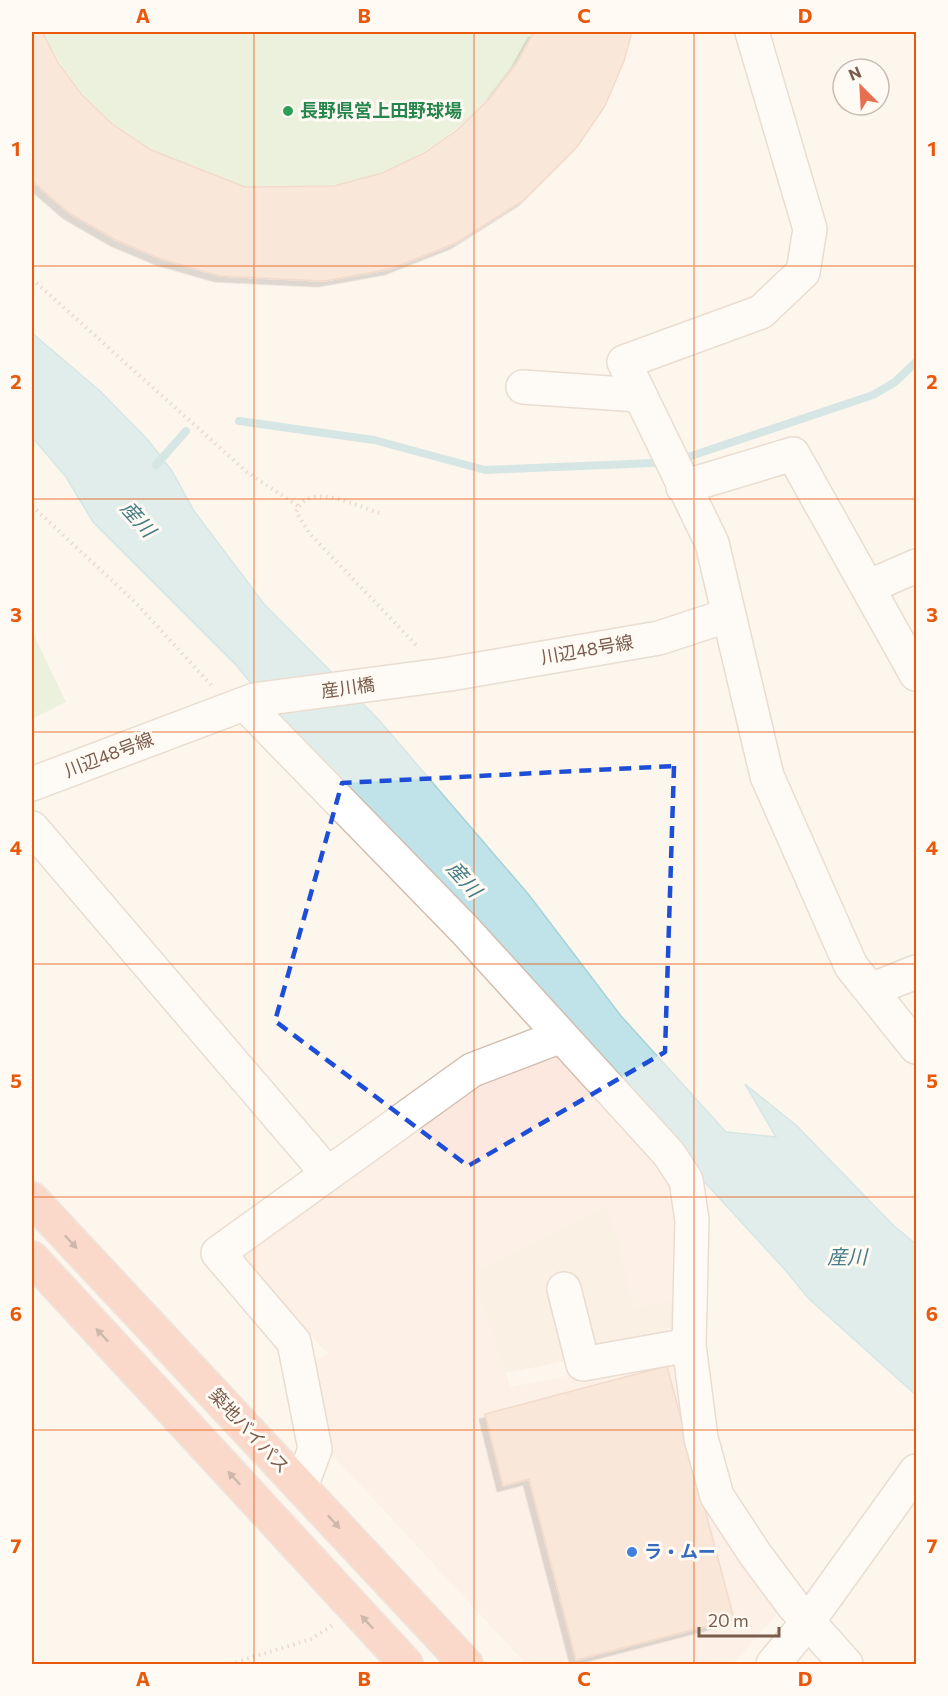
<svg xmlns="http://www.w3.org/2000/svg" width="948" height="1696" viewBox="0 0 948 1696" font-family="Commissioner,'Noto Sans JP',sans-serif">
<style>
.residential{fill:#f5e8da}
.commercial{fill:#fde8e0}
.green{fill:#d8ecc9}
.water{fill:#bfe3e8;stroke:#a5d3da;stroke-width:1.5}
.lines{fill:none;stroke-linecap:round;stroke-linejoin:round}
.stream{stroke:#a5d3da;stroke-width:8}
.building{fill:#f3d5c3;stroke:#e6bba3;stroke-width:1.5;filter:url(#shadow)}
.minor-casing{stroke:#d1beb0;stroke-width:36}
.highway-casing{stroke:#dad1cd;stroke-width:36}
.path{stroke:#d9b8a5;stroke-width:4;stroke-dasharray:1.5 4.5;stroke-linecap:butt}
.minor{stroke:#fff;stroke-width:33}
.highway{stroke:#f7b7a3;stroke-width:33}
.oneway{fill:#936e5e}
.marked{fill:none;stroke:#1d4ed8;stroke-width:4.5;stroke-dasharray:12 8;stroke-linejoin:round}
.grid{fill:none;stroke:#e8590c;stroke-width:1.5;stroke-opacity:0.55}
.leisure-dot{fill:#2e9e5b;stroke:#fffaf3;stroke-width:2}
.shop-dot{fill:#3f7fe0;stroke:#fffaf3;stroke-width:2}
.labels{text-anchor:middle;stroke-width:6;stroke-linejoin:round;paint-order:stroke}
.leisure-label{font-size:18px;font-weight:bold;fill:#27864d;stroke:#fffaf3;text-anchor:start}
.street-label{font-size:18px;fill:#7a5c4d;stroke:#fffaf3}
.shop-label{font-size:18px;font-weight:bold;fill:#366cbe;stroke:#fffaf3;text-anchor:start}
.water-label{font-size:20px;font-style:italic;fill:#437c86;stroke:#fffaf3}
.neatline{fill:none;stroke:#e8590c;stroke-width:2}
.grid-label{font-size:20px;text-anchor:middle;font-weight:bold;fill:#e8590c}
</style>
<defs>
<filter id="shadow"><feDropShadow dx="-5.5" dy="5.5" stdDeviation="0" flood-color="#0004"/></filter>
</defs>
<rect width="100%" height="100%" fill="#fdf6ec"/>
<path class="residential" d="M608 1204 635 1308 682 1297 680 1338 505 1373 472 1273Z"/>
<path class="commercial" d="M561 1047 675 1181 682 1297 635 1308 607 1204 473 1273 510 1387 680 1354 747 1560 778 1613 733 1664H526L327 1449 308 1364 328 1354 241 1256 479 1081Z"/>
<path class="green" d="M42 32H534C492 110 425 168 336 185 323 188 308 186 295 187 279 187 260 190 245 187 228 184 210 174 194 167 180 162 165 157 151 151 101 125 68 80 42 32Z
M32 631 66 702 32 719Z"/>
<path class="water" d="M32 333 100 391 148 440 172 471 194 511 264 604 378 719 529 895 621 1016 726 1132 776 1137 745 1084 797 1126 894 1226 916 1244V1395L808 1298 787 1272 277 715 237 666 93 522 66 477 32 437Z"/>
<g class="lines">
<path class="stream" d="M239 421 374 440 485 470 655 463
M688 457 873 395 895 382 916 362
M156 465 186 431"/>
</g>
<path class="building" d="M32 32H42L59 64 82 95 112 124 151 150 245 187 334 186 382 173 424 153 457 130 490 98 516 64 534 32H632L624 61 605 106 577 147 524 200 456 243 390 269 324 281 220 276 161 259 116 240 69 213 32 181Z
M667 1366 734 1619 576 1660 529 1479 503 1486 485 1414Z"/>
<g class="lines">
<defs>
<path id="minor" d="M752 32 810 229 803 272 761 312 624 362 712 543 767 776 851 966 916 1047
M523 387 638 395
M683 487 793 454 916 674
M868 587 916 566
M245 704 464 929 669 1154 686 1180 692 1220 689 1345 701 1438 717 1496 755 1554 793 1605 846 1664
M32 784 254 700 450 674 659 638 729 615
M32 828 328 1174
M871 990 916 972
M564 1289 583 1364 689 1345
M301 1487 315 1449 294 1342 218 1253 472 1070 561 1036
M773 1664 807 1623 916 1471"/>
<path id="highway" d="M32 1199 466 1664
M32 1258 406 1664"/>
</defs>
<use href="#minor" class="minor-casing"/>
<use href="#highway" class="highway-casing"/>
<path class="path" d="M32 279 247 472 298 506
M32 506 136 603 211 685
M379 513C356 506 309 480 296 512L310 534 419 648
M230 1664 311 1639 333 1625"/>
<use href="#minor" class="minor"/>
<use href="#highway" class="highway"/>
</g>
<defs><path id="oneway-solid" d="M-6-.8H1V-3.2L6.5 0L1 3.2V.8H-6Z" transform="scale(1.5)"/></defs>
<g class="oneway">
<use href="#oneway-solid" transform="translate(71 1242) rotate(47)"/>
<use href="#oneway-solid" transform="translate(102 1335) rotate(-133)"/>
<use href="#oneway-solid" transform="translate(234 1478) rotate(-133)"/>
<use href="#oneway-solid" transform="translate(334 1522) rotate(47)"/>
<use href="#oneway-solid" transform="translate(367 1622) rotate(-133)"/>
</g>
<path d="M0 0H948V1696H0ZM674 766 665 1052 468 1166 275 1021 342 783Z" fill="#fdf6ec" fill-opacity=".55" fill-rule="evenodd"/>
<path class="marked" d="M674 766 665 1052 468 1166 275 1021 342 783Z"/>
<path class="grid" d="M254 32V1664M474 32V1664M694 32V1664M32 266H916M32 499H916M32 732H916M32 964H916M32 1197H916M32 1430H916"/>
<circle class="leisure-dot" cx="288" cy="111" r="6"/>
<circle class="shop-dot" cx="632" cy="1552" r="6"/>
<g class="labels">
<g class="leisure-label">
<text x="300" y="117">長野県営上田野球場</text>
</g>
<g class="street-label">
<text transform="translate(587 650) rotate(-10)" y="6">川辺48号線</text>
<text transform="translate(348 688) rotate(-8)" y="6">産川橋</text>
<text transform="translate(109 755) rotate(-21)" y="6">川辺48号線</text>
<text transform="translate(249 1431) rotate(47)" y="6">築地バイパス</text>
</g>
<g class="shop-label">
<text x="644" y="1558">ラ・ムー</text>
</g>
<g class="water-label">
<text transform="translate(138 519) rotate(48)" y="7">産川</text>
<text transform="translate(464 879) rotate(48)" y="7">産川</text>
<text x="847" y="1264">産川</text>
</g>
</g>
<rect width="948" height="1696" fill="none" stroke="#fffaf3" stroke-width="66"/>
<g transform="translate(861 87) rotate(336)"><circle r="28" fill="#fffaf3" stroke="#cabbb1" stroke-width="1.5"/>
<path d="M0-4.5L10 22L0 15L-10 22Z" fill="#e76f51"/>
<text y="-9" font-size="16" font-weight="bold" text-anchor="middle" fill="#7a5c4d">N</text>
</g>
<path d="M699 1627v9h80v-9" fill="none" stroke="#7a5c4d" stroke-width="3"/>
<text x="708" y="1627" font-size="18" fill="#7a5c4d" stroke="#fffaf3" stroke-width="4.5" paint-order="stroke">20 m</text>
<rect x="33" y="33" width="882" height="1630" class="neatline"/>
<g class="grid-label">
<text x="143" y="23">A</text>
<text x="364" y="23">B</text>
<text x="584" y="23">C</text>
<text x="805" y="23">D</text>
<text x="16" y="156">1</text>
<text x="932" y="156">1</text>
<text x="16" y="389">2</text>
<text x="932" y="389">2</text>
<text x="16" y="622">3</text>
<text x="932" y="622">3</text>
<text x="16" y="855">4</text>
<text x="932" y="855">4</text>
<text x="16" y="1088">5</text>
<text x="932" y="1088">5</text>
<text x="16" y="1321">6</text>
<text x="932" y="1321">6</text>
<text x="16" y="1553">7</text>
<text x="932" y="1553">7</text>
<text x="143" y="1686">A</text>
<text x="364" y="1686">B</text>
<text x="584" y="1686">C</text>
<text x="805" y="1686">D</text>
</g>
</svg>
